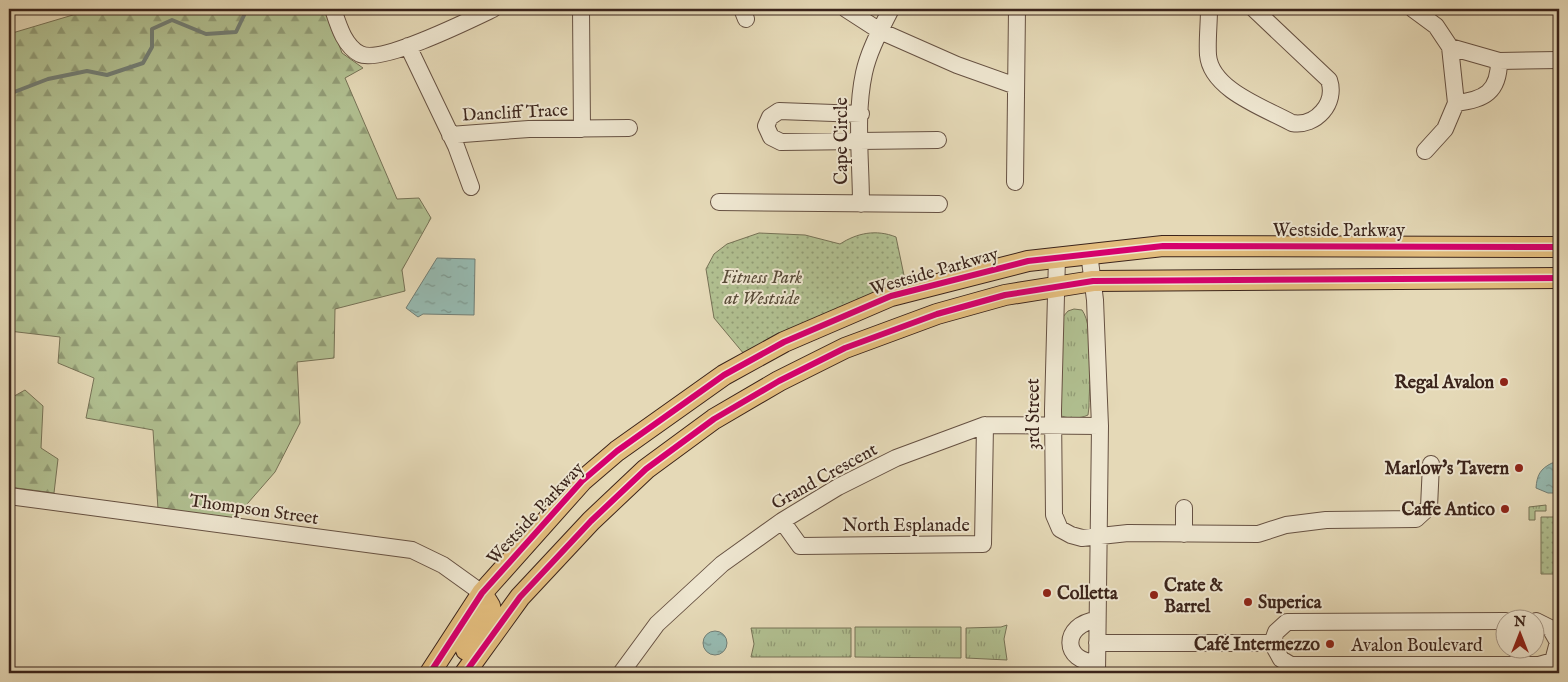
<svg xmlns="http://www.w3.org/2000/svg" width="1568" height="682" viewBox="0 0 1568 682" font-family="'IM FELL English',serif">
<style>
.grass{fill:url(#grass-tufts);stroke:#767256}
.forest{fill:url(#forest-firs);stroke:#767256}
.park{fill:url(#park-dots);stroke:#767256}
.water{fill:url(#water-ripples);stroke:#727e75}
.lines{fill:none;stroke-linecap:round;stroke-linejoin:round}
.stream{stroke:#727e75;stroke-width:4}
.minor-casing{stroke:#665142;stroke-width:18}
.major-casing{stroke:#3b241b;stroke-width:22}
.minor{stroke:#eee6d0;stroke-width:16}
.major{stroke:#e2bc7c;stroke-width:20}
.cycleway-casing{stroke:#eee6d0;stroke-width:9}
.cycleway{stroke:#d6006c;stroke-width:6}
.poi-dot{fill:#8f2418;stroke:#eee6d0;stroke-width:2}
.labels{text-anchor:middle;stroke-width:4;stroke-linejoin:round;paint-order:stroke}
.street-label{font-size:18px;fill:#3b241b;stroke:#eee6d0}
.park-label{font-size:18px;font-style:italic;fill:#584b38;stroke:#eee6d0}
.poi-label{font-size:18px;font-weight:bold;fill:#3b241b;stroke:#eee6d0;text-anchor:end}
</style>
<defs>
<pattern id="grass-tufts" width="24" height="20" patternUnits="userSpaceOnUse" patternTransform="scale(1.25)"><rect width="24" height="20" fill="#b1c091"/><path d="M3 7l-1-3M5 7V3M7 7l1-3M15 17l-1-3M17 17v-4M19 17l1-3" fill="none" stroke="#919c76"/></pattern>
<pattern id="forest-firs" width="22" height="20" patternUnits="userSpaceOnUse" patternTransform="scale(1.25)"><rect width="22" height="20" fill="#b1c091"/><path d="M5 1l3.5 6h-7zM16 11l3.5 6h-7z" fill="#919c76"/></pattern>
<pattern id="park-dots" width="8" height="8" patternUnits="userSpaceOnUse" patternTransform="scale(1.25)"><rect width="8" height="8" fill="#b1c091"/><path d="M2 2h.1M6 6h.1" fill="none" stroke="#919c76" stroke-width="1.8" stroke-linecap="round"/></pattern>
<pattern id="water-ripples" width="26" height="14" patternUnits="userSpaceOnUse" patternTransform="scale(1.25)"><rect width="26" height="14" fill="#96bab1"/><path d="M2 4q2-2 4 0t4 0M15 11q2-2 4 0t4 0" fill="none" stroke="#7c978f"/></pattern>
</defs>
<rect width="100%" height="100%" fill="#e5d9b7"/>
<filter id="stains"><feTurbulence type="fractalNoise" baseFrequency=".004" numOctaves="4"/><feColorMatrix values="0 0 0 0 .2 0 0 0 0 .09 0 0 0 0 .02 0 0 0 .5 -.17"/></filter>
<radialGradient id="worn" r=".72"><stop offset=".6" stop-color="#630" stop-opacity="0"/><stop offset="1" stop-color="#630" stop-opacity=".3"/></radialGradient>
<path class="grass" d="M1074 309 1082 310C1095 328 1089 384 1089 407L1088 415C1080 419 1067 419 1059 415L1062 318 1068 311Z
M1546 505V511H1535V520H1529V507Z
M1007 625 1004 639 1007 660 966 658V628L1001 627Z
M855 627H961V658L855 657Z
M751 628H851V657H751L754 644Z"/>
<path class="forest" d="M93 9H326L342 53 363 68 345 78 397 199 419 198 431 218 402 270 405 291 335 309 334 358 297 362 300 423 275 472 234 519 158 509 153 430 86 418 94 378 58 363 60 337 9 331V34Z
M25 390 43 406 41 448 58 459 54 493 9 487V399Z"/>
<path class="park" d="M759 233 805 235 840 244C857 233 876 229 896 237L906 285 744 354 714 318 706 269 714 254 727 244Z
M1541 517H1559V574H1541Z"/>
<path class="water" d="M437 258 475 259 474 315 423 314 418 317 406 308Z
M1552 463H1559V493H1548L1536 488C1537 475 1540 469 1552 463Z
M703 643a12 12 0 1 1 24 0a12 12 0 1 1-24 0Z"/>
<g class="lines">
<path class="stream" d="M9 94 48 79 87 71 107 75 143 63 152 47V29L172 20 206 34 236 32 247 9"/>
<defs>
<path id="minor" d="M333 9C338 24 344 46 360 54 381 64 470 20 493 9
M581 9 582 129
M742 9 746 19
M846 9 880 31 957 65 1016 86
M1209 9C1209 24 1207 40 1208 55 1211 90 1265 108 1292 123 1316 127 1337 103 1329 80L1254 9
M1413 9 1436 26 1450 47 1456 103 1445 129 1425 151
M408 46 456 146 471 187
M1450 47 1499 61 1559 60
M1456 103C1484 100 1499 92 1499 61
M861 114 779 111 770 117 766 126 771 137 781 142 938 140
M450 135 529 129 629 128
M1015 182 1017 9
M719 202 939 204
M861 204C861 162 855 115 864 73 869 50 881 29 891 9
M1089 253 1095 300 1100 426 1097 673
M1057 257 1053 410 1054 515 1060 529 1071 535 1082 538 1128 533 1258 534 1286 525 1326 520 1416 519 1429 507 1431 464
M9 496 412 550 443 565 482 593
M782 521 800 546 983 544 985 425
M1184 534V508
M1097 620C1061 624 1062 663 1097 662
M1536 621 1550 628 1558 642 1553 661 1554 673
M1097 643H1272
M1272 643 1281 659 1291 665H1539L1553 661
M1272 643 1276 632 1287 622 1506 621
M621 673 657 624 722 564 782 521 838 487 896 458 985 425 1100 426"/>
<path id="major" d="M466 650 491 612 490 606 482 593
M430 673 482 593 582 481 617 451 724 375 784 342 891 296 1028 261 1163 246 1559 247
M465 673 520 597 591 521 646 469 714 419 779 381 845 348 937 314 1005 295 1093 281 1559 278"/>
</defs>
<use href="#minor" class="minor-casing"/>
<use href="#major" class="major-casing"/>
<use href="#minor" class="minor"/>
<use href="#major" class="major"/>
<defs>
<path id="cycleway" d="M430 673 482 593 582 481 617 451 724 375 784 342 891 296 1028 261 1163 246 1559 247
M465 673 520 597 591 521 646 469 714 419 779 381 845 348 937 314 1005 295 1093 281 1559 278"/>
</defs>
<use href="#cycleway" class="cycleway-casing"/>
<use href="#cycleway" class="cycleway"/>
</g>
<g class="poi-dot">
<circle cx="1504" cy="382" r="5"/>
<circle cx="1519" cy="468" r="5"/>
<circle cx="1505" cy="509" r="5"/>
<circle cx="1047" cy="593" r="5"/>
<circle cx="1154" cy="595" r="5"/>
<circle cx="1248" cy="602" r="5"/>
<circle cx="1330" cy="644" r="5"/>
</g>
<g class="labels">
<g class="street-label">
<text transform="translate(515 112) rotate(-3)" y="6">Dancliff Trace</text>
<text transform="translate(841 141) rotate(-90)" y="6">Cape Circle</text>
<text x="1339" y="236">Westside Parkway</text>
<text transform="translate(934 271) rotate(-16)" y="6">Westside Parkway</text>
<text transform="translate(1033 414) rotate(-90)" y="6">3rd Street</text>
<text transform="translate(824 476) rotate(-29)" y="6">Grand Crescent</text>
<text transform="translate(254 509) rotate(8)" y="6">Thompson Street</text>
<text transform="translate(535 513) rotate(-47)" y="6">Westside Parkway</text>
<text x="906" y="531">North Esplanade</text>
<text x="1417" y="651">Avalon Boulevard</text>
</g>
<g class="park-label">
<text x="762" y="283">Fitness Park<tspan x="762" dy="21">at Westside</tspan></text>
</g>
<g class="poi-label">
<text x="1494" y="388">Regal Avalon</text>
<text x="1509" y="474">Marlow's Tavern</text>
<text x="1495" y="515">Caffe Antico</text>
<text x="1164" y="591" text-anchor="start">Crate &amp;<tspan x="1164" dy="21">Barrel</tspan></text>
<text x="1057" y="599" text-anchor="start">Colletta</text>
<text x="1258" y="608" text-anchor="start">Superica</text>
<text x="1320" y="650">Café Intermezzo</text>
</g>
</g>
<rect width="1568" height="682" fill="none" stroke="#e5d9b7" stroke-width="30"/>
<rect x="10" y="10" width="1548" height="662" fill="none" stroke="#3b241b" stroke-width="2.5"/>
<rect x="15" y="15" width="1538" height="652" fill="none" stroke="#3b241b"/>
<g transform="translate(1520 634)"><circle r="24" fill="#eee6d0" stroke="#a69888"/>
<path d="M0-4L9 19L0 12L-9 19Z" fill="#8f2418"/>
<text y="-8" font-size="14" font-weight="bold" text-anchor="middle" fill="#3b241b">N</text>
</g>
<rect width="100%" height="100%" filter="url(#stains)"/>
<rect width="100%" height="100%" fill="url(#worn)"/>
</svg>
